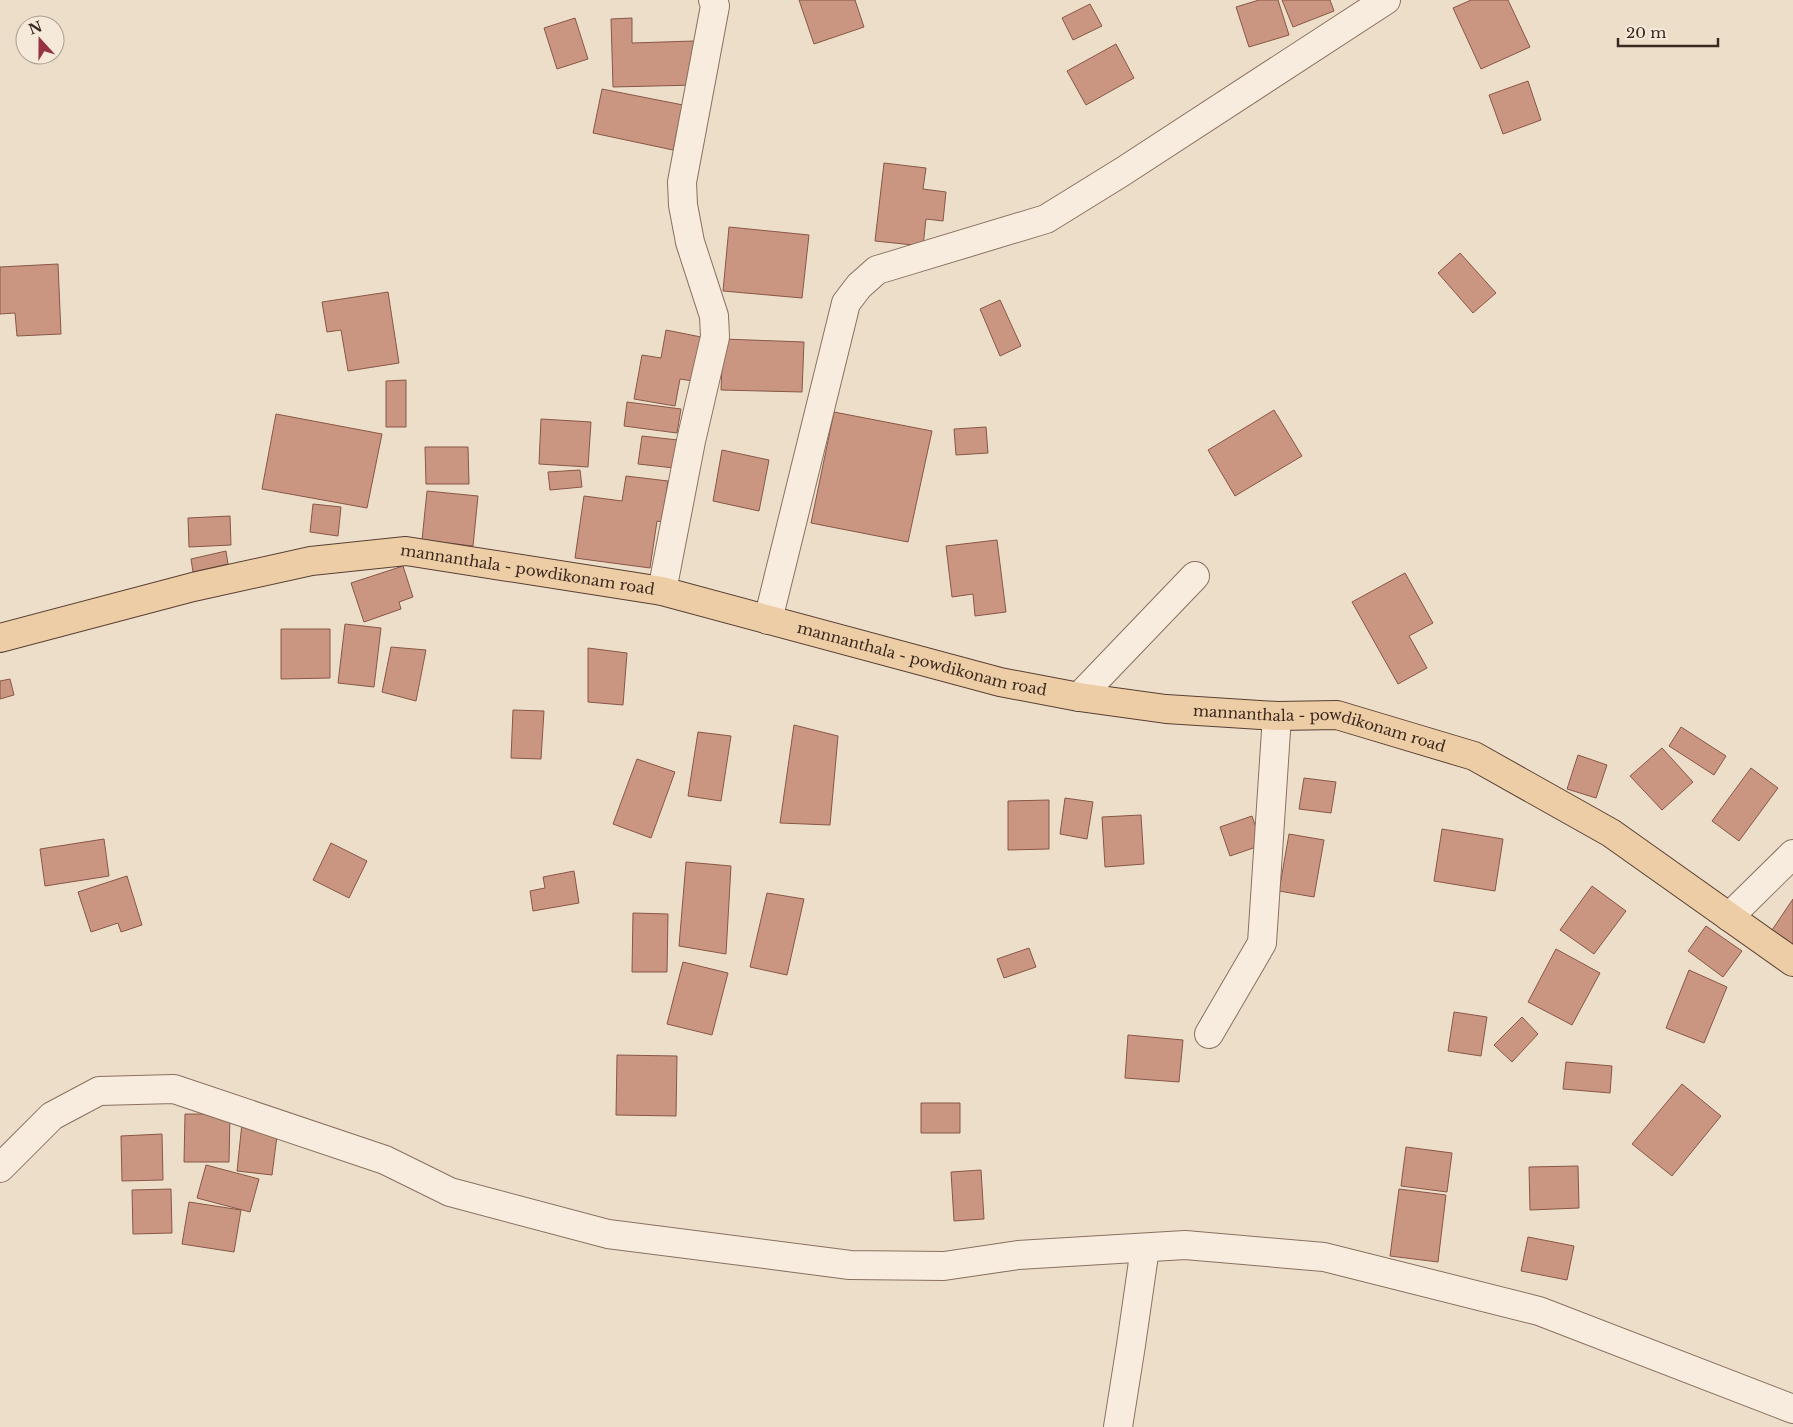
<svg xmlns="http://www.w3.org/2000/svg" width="1793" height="1427" viewBox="0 0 1793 1427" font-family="'Libre Baskerville',serif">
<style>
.building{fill:#ca9682;stroke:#885746}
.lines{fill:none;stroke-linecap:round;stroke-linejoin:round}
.minor-casing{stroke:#8a705f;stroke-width:30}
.major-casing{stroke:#583f33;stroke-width:30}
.minor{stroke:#f8ecde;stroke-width:28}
.major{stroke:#edcda5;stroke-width:28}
.labels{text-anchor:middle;stroke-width:4;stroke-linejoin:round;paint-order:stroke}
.street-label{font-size:15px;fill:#3b2a22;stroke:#f5e9da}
</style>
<rect width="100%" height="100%" fill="#eddeca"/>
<path class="building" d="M799 0H855L864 27 814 44Z
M1259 0H1278L1289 35 1249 47 1236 7Z
M1282 0H1330L1334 11 1293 27Z
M1471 0H1508L1530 47 1481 69 1453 8Z
M1090 4 1102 26 1073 40 1062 18Z
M575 18 588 59 557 69 544 28Z
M632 18V43L694 41 696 85 613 87 611 19Z
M1116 44 1134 78 1086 105 1067 71Z
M1528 81 1541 120 1503 134 1489 95Z
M602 89 683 105 673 150 593 133Z
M884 163 926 168 923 189 946 192 943 221 926 219 923 246 875 241Z
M729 227 809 235 802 298 723 291Z
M1460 253 1496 293 1473 313 1438 273Z
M58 264 61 334 17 336 15 313 0 314V267Z
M388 292 399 363 348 371 341 330 327 332 322 302Z
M1000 300 1021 346 1000 356 980 309Z
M666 330 701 337 693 381 680 379 675 406 634 399 642 355 661 358Z
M723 339 804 342 802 392 721 390Z
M406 380V427H386V381Z
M627 402 681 409 677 433 624 426Z
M1274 410 1302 456 1235 496 1208 450Z
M834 412 932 431 908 542 811 523Z
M276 414 382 434 367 508 262 489Z
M541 419 591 422 588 467 539 464Z
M986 427 988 453 956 455 954 429Z
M642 436 678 440 674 468 638 464Z
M425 447H468L469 484H426Z
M722 450 769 460 759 511 713 501Z
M580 470 582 487 550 490 548 472Z
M626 476 668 481 662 522 657 521 650 568 575 558 584 496 622 501Z
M427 491 478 496 473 546 422 540Z
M313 504 341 507 338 536 310 532Z
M230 516 231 545 189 547 188 518Z
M997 540 1006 612 975 616 973 594 952 597 946 546Z
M226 551 228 564 193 572 191 559Z
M403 566 413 597 399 602 401 609 364 622 351 583Z
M1405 573 1433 623 1409 636 1427 668 1398 684 1352 602Z
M345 624 381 628 374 687 338 683Z
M281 629H330V678L281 679Z
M391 647 426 650 416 701 382 692Z
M588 648 627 653 623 705 588 702Z
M10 679 14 695 0 699V681Z
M513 710 544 711 541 759 511 758Z
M794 725 838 736 830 825 780 823Z
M1681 727 1726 756 1714 775 1669 746Z
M698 732 731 736 721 801 688 796Z
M1662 748 1693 782 1662 810 1630 776Z
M1578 755 1607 765 1596 798 1567 789Z
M637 759 675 772 651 838 613 824Z
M1751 768 1778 788 1739 841 1712 821Z
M1304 778 1336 782 1331 813 1299 809Z
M1065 798 1093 802 1087 839 1060 834Z
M1049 800V849L1008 850V801Z
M1141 815 1144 864 1105 867 1102 817Z
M1252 816 1262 845 1230 856 1220 827Z
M1442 829 1503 839 1495 891 1434 881Z
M1289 834 1324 840 1314 897 1279 891Z
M104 839 109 876 45 886 40 849Z
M331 843 367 861 349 898 313 880Z
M686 862 731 866 726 954 679 946Z
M574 871 579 903 533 911 530 891 545 888 543 877Z
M127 876 142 925 121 932 118 923 91 932 78 892Z
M1592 886 1626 911 1594 954 1560 930Z
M767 893 804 899 787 975 750 967Z
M1793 899V948L1770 933Z
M633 913 668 914 667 972H632Z
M1706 926 1742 951 1723 977 1688 951Z
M1029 948 1036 967 1004 978 997 959Z
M1556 949 1600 973 1572 1025 1528 1002Z
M683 962 728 973 712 1035 667 1024Z
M1689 970 1727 987 1704 1043 1666 1028Z
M1454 1012 1487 1017 1481 1056 1448 1051Z
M1522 1017 1538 1034 1512 1062 1494 1045Z
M1128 1035 1183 1040 1179 1082 1125 1078Z
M617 1055 677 1056 676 1116 616 1115Z
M1566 1062 1612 1066 1610 1093 1563 1089Z
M1682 1084 1721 1116 1672 1176 1632 1144Z
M921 1103H960V1133H921Z
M185 1114H230L229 1162H184Z
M242 1123 278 1128 272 1175 237 1171Z
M162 1134 163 1180 122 1181 121 1136Z
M1406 1147 1452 1153 1447 1192 1401 1186Z
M206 1165 259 1179 250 1212 197 1198Z
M1578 1166 1579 1208 1530 1210 1529 1167Z
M981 1170 984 1219 954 1221 951 1172Z
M171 1189 172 1233 133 1234 132 1190Z
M1399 1189 1446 1195 1438 1262 1390 1256Z
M189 1202 241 1210 234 1252 182 1244Z
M1528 1237 1574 1246 1567 1280 1521 1271Z"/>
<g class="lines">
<defs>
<path id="minor" d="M662 591 691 441 715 337 714 316 690 242 683 205 682 182 715 6 713 0
M768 620 846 303 859 286 877 270 1046 219 1122 172 1386 0
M1079 697 1195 576
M1729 917 1793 854
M1209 1034 1262 943 1277 716
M0 1168 52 1116 99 1091 174 1089 385 1160 450 1192 608 1234 850 1265 944 1266 1018 1255 1185 1245 1324 1257 1539 1311 1793 1409
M1118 1427 1131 1345 1145 1248"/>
<g id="major">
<path id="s1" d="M0 638 193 587 311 561 406 551 662 591 1000 682 1079 697 1166 709 1277 716 1337 715 1474 756 1611 833 1793 962"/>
</g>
</defs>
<use href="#minor" class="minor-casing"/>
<use href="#major" class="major-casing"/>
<use href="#minor" class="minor"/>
<use href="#major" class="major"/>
</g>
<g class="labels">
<g class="street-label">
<text dy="5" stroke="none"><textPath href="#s1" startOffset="539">mannanthala - powdikonam road</textPath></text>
<text dy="5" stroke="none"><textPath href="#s1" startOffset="944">mannanthala - powdikonam road</textPath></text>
<text dy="5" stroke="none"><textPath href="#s1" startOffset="1349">mannanthala - powdikonam road</textPath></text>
</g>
</g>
<g transform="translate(40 40) rotate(339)"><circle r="24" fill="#f5e9da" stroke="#ab9d90"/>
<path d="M0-4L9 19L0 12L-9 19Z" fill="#963241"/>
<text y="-8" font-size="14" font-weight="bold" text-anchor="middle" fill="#3b2a22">N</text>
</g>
<path d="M1618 38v8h100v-8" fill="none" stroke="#3b2a22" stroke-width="2.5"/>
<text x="1626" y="38" font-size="15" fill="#3b2a22" stroke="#f5e9da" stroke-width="4" paint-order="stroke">20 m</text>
</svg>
